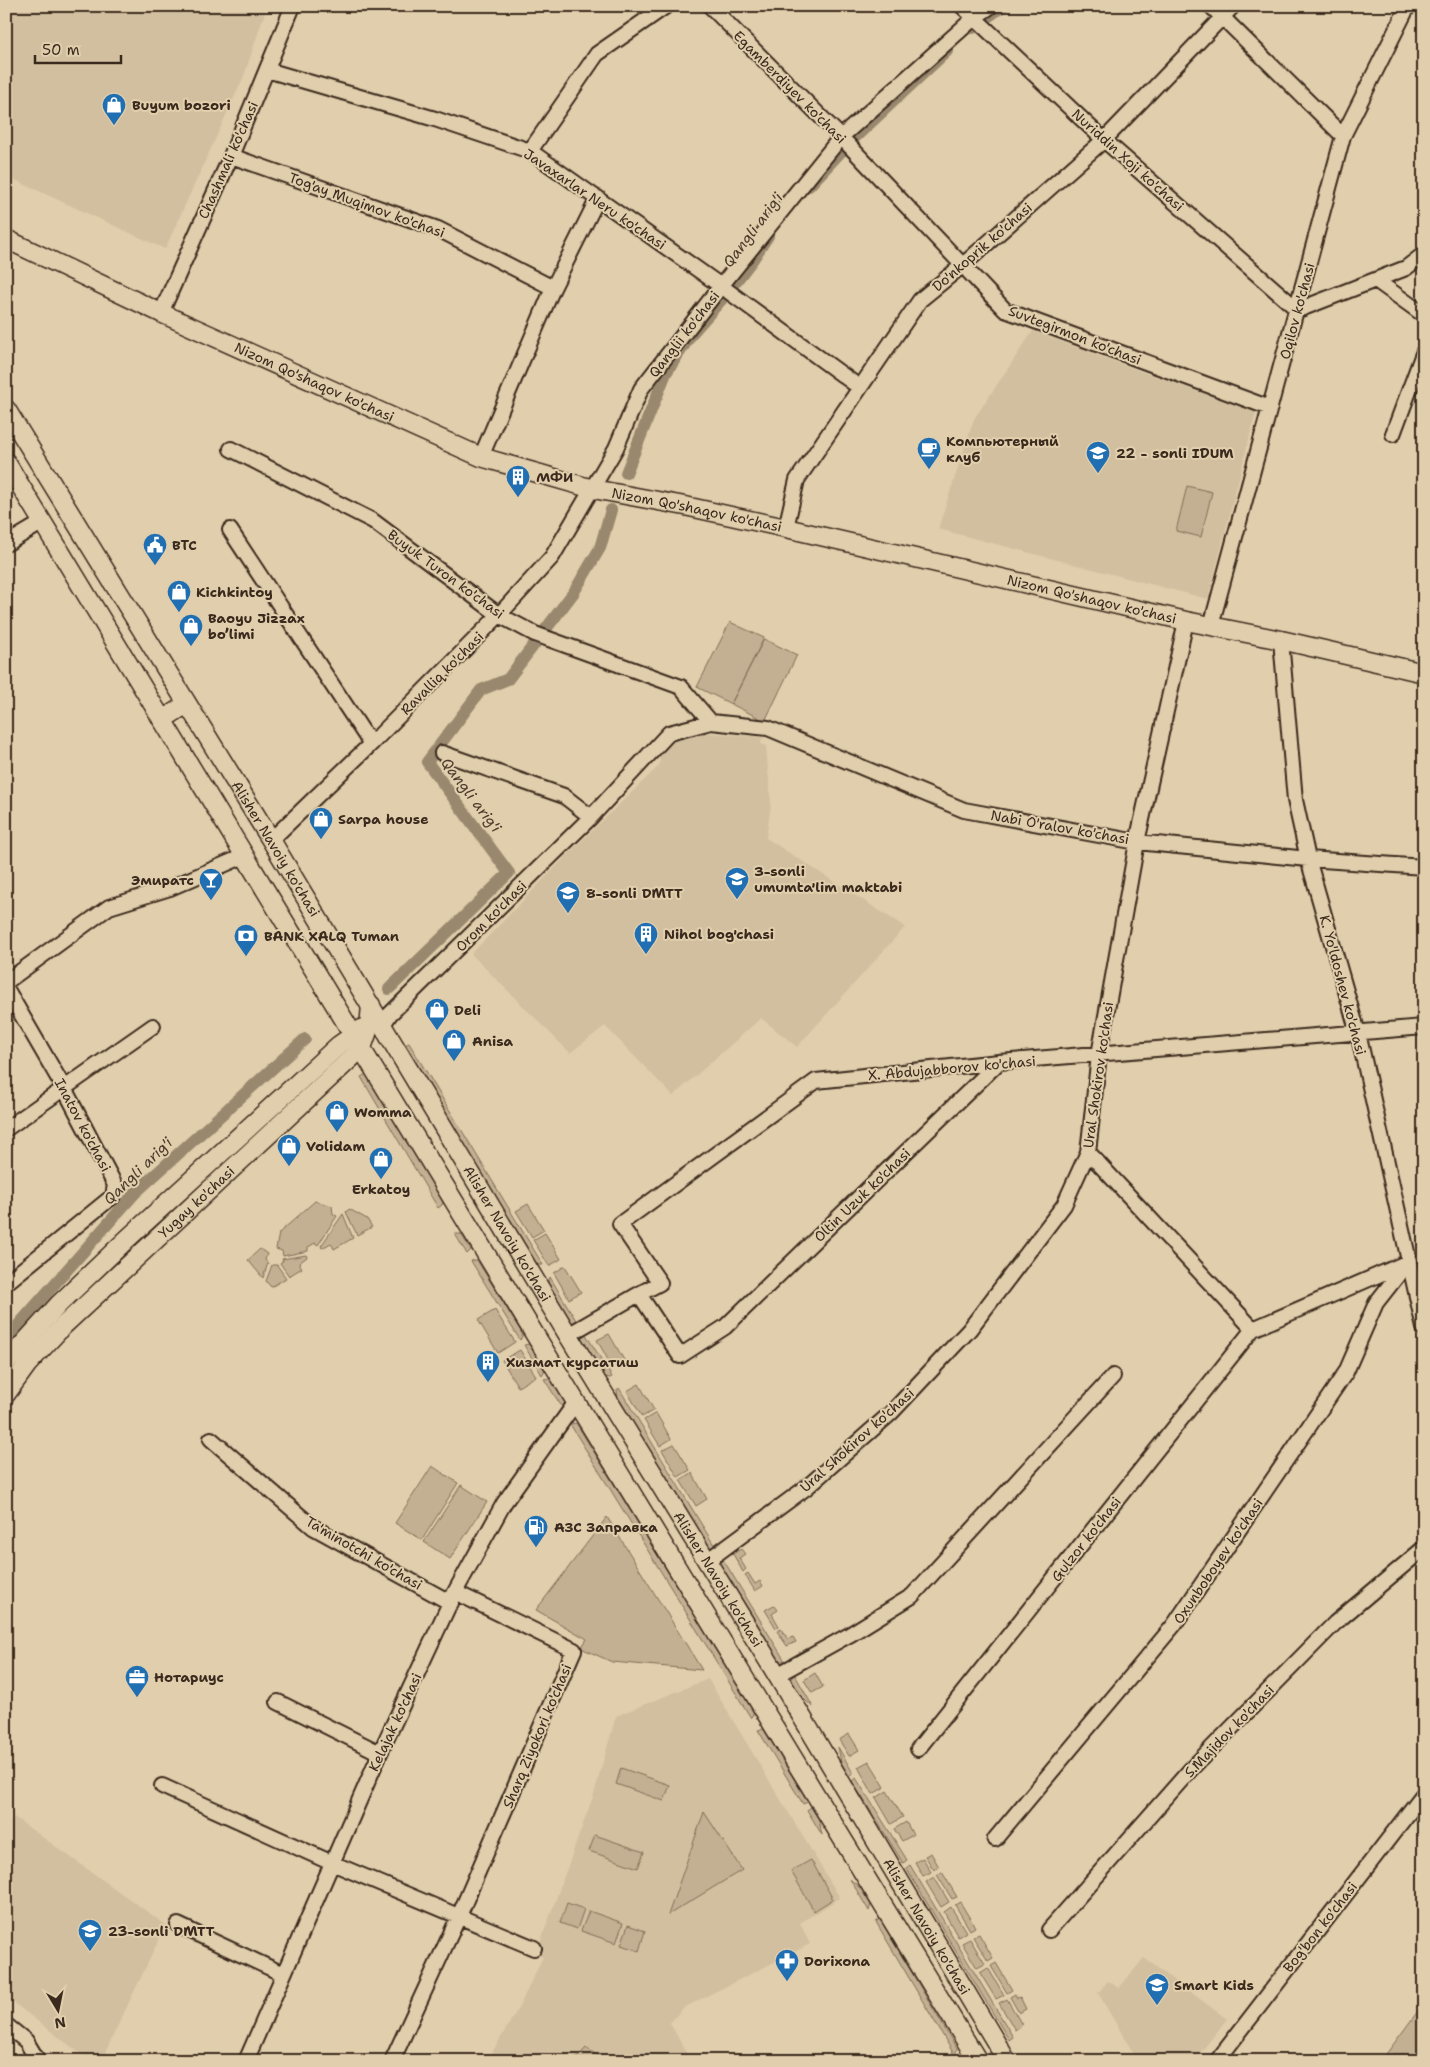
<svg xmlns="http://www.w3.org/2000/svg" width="1430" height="2067" viewBox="0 0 1430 2067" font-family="'Shantell Sans',sans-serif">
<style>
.built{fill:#d2bf9f}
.green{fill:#c3b092;stroke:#7f6d58}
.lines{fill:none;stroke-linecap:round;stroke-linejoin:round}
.canal{stroke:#99886e;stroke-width:12}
.minor-casing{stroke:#3b2a1e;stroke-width:18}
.major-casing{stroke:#3b2a1e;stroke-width:21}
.minor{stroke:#e1ceac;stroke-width:14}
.major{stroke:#e1ceac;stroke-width:18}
.labels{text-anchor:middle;stroke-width:4;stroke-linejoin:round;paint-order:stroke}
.street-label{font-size:14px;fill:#3b2a1e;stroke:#e1ceac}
.poi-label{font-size:14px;font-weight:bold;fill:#3b2a1e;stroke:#e1ceac;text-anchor:start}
.water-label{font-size:15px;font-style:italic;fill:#4e3d2e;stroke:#e1ceac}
</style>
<rect width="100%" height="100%" fill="#e1ceac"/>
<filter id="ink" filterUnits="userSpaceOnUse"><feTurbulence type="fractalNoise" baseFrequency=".02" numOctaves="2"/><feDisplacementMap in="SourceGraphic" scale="10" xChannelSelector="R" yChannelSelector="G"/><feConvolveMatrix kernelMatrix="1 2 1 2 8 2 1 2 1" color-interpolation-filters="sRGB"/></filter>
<g filter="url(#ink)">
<path class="built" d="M6 6H267L244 76 165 249 6 176Z
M1033 331 1140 371 1256 412 1208 599 938 529 974 419Z
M684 731 762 737 761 744 766 746 771 805 766 838 905 927 797 1047 761 1018 673 1096 605 1026 570 1053 471 954 573 849 659 766 660 756 672 739H684Z
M1417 1126H1424V1158Z
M708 1679 840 1898 800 1923 810 1944 683 2008 670 2023 691 2061H487L519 2007 543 1957 536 1954 595 1791 616 1716Z
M14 1817 166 1925 101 2061H90L6 1997V1827Z
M1144 1958 1227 2019 1194 2061H1138L1098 1993 1108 1981 1119 1988Z"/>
<path class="green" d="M1187 486 1212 492 1201 537 1176 531Z
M730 622 764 638 731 704 697 687Z
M764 639 797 655 765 721 731 704Z
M409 1043 543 1265H535L403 1046Z
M366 1074 443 1201 442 1205 438 1208 361 1077Z
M315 1201 332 1206 333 1214 337 1216 318 1245 315 1243 308 1247V1251L283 1256 282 1251 276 1249 279 1233Z
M528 1204 544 1230 532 1237 516 1211Z
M349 1209 367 1219 372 1227 357 1235 346 1212Z
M343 1214 353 1238 334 1249 331 1243 322 1248 321 1246Z
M545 1233 561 1259 549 1266 533 1240Z
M455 1234H461L471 1250 467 1254Z
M260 1249 267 1254 265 1260 268 1263 263 1278 248 1260Z
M306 1255 307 1257 299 1263 302 1268 289 1276 280 1263 283 1261 282 1259Z
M477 1260 523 1335 520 1340 471 1261Z
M272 1265H277L286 1278 271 1287 266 1281Z
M565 1266 581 1292 569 1299 554 1273Z
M550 1277 580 1327 573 1326 547 1285Z
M495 1310 515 1342 498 1353 478 1320Z
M585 1333 612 1377 610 1378 605 1377 580 1337Z
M609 1334 624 1360 612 1367 597 1340Z
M529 1344 545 1370 542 1375 524 1345Z
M520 1350 536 1376 518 1387 502 1360Z
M550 1378 566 1405 564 1410 544 1379Z
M639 1384 654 1410 642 1417 627 1391Z
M619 1388 717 1550 712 1553 618 1399 617 1390Z
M656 1413 671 1439 660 1446 644 1420Z
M576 1423 754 1711 751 1718 570 1424Z
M674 1444 690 1470 678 1477 662 1450Z
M432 1466 458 1483 422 1540 395 1523Z
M692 1473 707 1499 696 1506 680 1480Z
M461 1485 487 1502 450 1559 424 1542Z
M607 1517 702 1670 612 1662 581 1648 587 1639 536 1610Z
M741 1549 745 1554 739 1558 746 1569 743 1572 733 1554Z
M721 1556 785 1661H779L716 1559Z
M748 1573 755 1584 760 1581 763 1586 755 1591 745 1575Z
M774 1605 778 1610 772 1614 779 1626 776 1628 765 1610Z
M781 1629 788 1639 793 1637 796 1642 787 1646 777 1631Z
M815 1673 823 1687 812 1693 804 1680Z
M795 1675 813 1707 798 1694 789 1679Z
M762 1729 764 1730 808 1802 803 1804 758 1730Z
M849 1734 859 1750 849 1756 839 1740Z
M838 1747 853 1773 849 1776 841 1762Z
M869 1761 885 1787 873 1794 858 1767Z
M621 1768 670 1785 664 1801 616 1784Z
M856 1778 907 1860 903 1863 852 1781Z
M887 1791 903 1817 891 1824 876 1798Z
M811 1807 819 1820 822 1835 807 1810Z
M704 1812 742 1870 668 1915Z
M906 1822 913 1835 902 1841 894 1829Z
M595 1835 644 1852 638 1868 589 1851Z
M931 1853 939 1867 934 1870 925 1856Z
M923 1858 931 1872 923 1876 915 1862Z
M811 1860 833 1899 814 1911 791 1871Z
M910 1865 1013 2037 1009 2040 906 1868Z
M942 1872 957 1897 952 1899 937 1875Z
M934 1877 949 1902 941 1907 926 1882Z
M850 1879 861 1889 871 1904 869 1911Z
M960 1902 975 1927 970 1930 955 1905Z
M567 1903 584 1909 577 1929 560 1923Z
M951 1907 966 1932 958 1937 944 1912Z
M589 1911 623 1923 616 1943 581 1931Z
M880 1919 957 2049 955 2056 876 1922Z
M628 1925 645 1931 639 1951 621 1945Z
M979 1934 993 1958 988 1961 973 1937Z
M970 1939 985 1964 977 1968 962 1943Z
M996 1963 1012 1990 1007 1993 991 1966Z
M988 1968 1004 1995 996 1999 980 1973Z
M1015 1994 1017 1998 1020 1997 1026 2009 1019 2013 1010 1997Z
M1007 1999 1022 2025 1015 2030 999 2003Z
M1424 2003V2059L1410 2060 1409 2054H1394L1389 2061H1381Z
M586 2048 606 2061H574Z"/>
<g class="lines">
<path class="canal" d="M973 28 1003 6
M809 186 851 141 947 51
M626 473 666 373 693 332 723 298 753 259 768 236
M389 989 509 873 427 762 481 690 508 679 574 592 600 548 611 510
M6 1339 135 1193 305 1039"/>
<defs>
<path id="minor" d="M710 6 841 137 1005 310 1270 408
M962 6 1104 140 1298 310 1406 268 1424 254
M1211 6 1343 136
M267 70 435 119 530 151 721 286 859 387
M530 151 597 54 666 6
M231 156 438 229 553 288
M1377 281 1424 315
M161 313 231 156 293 6
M1393 434 1424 351
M231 449 373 521 499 615 535 634 681 687 711 722
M481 457 553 288 598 198
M786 528 797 480 920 300 963 265 1104 140 1233 6
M230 530 371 744
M6 544 43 522
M1211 626 1343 136 1408 6
M1281 640 1295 800 1308 859 1358 1033 1424 1328
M442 753 564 796 591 817
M271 840 371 744 499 615 552 557 616 448 641 389 721 286 841 137 974 18 991 6
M6 982 109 907 170 888 244 856
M6 988 64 1088 115 1185 113 1196 6 1283
M383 1025 390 1014 591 817 669 733 711 722 768 728 964 810 1137 842 1308 859 1424 867
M6 1129 153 1026
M1088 1152 1253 1329
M639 1294 660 1283 620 1224 816 1081 999 1062 1424 1027
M568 1335 639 1294 680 1356 725 1327 999 1062
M211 1439 313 1527 451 1603
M707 1561 807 1487 891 1413 969 1330 1064 1205 1088 1152 1099 1055 1137 842 1186 621
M777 1675 849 1635 912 1596 1113 1376
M278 1702 380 1753
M918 1749 1253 1329 1406 1263
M162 1786 332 1863 534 1948
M995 1839 1174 1625 1346 1372 1376 1303 1409 1261
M178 1925 283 1974
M1049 1930 1191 1769 1335 1623 1424 1548
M6 2025 26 2041 38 2061
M246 2061 380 1753 455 1592 504 1503 576 1402
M392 2061 459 1916 574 1650 455 1592
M1217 2061 1424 1793"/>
<g id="major">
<path id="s1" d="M6 239 161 313 481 457 593 489 685 506 786 528 1186 621 1281 640 1424 673"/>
<path id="s2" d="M6 409 271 840 568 1335 777 1675 1007 2061"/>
<path d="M6 462C329 996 652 1529 978 2061"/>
<path d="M162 720 187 704"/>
<path d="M6 1363 59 1304 126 1240 339 1045 363 1028"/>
<path id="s3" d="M6 1394 27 1365 63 1326 362 1048 369 1028 371 1005"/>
</g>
</defs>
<use href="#minor" class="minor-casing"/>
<use href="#major" class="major-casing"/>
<use href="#minor" class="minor"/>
<use href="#major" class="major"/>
</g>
</g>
<defs>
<symbol id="shop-pin" viewBox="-11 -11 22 30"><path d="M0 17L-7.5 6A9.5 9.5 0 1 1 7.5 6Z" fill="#1f6fb2" stroke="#e1ceac"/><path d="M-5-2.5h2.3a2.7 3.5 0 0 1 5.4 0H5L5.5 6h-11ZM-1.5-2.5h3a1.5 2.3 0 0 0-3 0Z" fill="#fff"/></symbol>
<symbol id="cafe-pin" viewBox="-11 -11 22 30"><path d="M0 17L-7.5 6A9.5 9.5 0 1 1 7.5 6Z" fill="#1f6fb2" stroke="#e1ceac"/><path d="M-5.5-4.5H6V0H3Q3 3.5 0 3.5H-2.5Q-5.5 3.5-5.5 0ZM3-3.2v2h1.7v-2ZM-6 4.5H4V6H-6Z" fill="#fff"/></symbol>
<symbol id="school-pin" viewBox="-11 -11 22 30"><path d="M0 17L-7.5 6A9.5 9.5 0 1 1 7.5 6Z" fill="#1f6fb2" stroke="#e1ceac"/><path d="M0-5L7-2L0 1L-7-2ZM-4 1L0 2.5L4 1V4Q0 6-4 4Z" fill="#fff"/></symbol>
<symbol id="building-pin" viewBox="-11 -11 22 30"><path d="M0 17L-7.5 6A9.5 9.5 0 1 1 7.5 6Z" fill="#1f6fb2" stroke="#e1ceac"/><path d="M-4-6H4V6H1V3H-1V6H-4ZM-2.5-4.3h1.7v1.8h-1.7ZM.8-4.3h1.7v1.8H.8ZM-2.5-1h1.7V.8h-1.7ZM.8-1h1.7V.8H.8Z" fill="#fff"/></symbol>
<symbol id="civic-pin" viewBox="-11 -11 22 30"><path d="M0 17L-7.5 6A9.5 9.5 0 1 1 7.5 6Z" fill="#1f6fb2" stroke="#e1ceac"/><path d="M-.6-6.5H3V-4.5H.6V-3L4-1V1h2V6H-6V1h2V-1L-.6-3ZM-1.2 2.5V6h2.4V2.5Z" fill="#fff"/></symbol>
<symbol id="bar-pin" viewBox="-11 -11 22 30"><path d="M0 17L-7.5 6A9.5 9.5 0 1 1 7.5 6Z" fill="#1f6fb2" stroke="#e1ceac"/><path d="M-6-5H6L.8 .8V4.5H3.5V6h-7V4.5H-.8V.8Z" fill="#fff"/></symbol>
<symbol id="bank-pin" viewBox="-11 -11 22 30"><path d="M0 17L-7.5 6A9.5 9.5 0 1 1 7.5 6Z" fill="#1f6fb2" stroke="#e1ceac"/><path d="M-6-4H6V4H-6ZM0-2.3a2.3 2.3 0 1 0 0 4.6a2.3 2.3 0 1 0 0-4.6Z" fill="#fff"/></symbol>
<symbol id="fuel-pin" viewBox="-11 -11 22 30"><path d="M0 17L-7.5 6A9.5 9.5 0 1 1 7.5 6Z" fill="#1f6fb2" stroke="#e1ceac"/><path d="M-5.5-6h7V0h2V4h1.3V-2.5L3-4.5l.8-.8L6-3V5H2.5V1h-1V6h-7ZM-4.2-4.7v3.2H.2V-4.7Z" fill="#fff"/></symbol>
<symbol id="office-pin" viewBox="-11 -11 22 30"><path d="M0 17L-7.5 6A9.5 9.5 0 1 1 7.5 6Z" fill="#1f6fb2" stroke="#e1ceac"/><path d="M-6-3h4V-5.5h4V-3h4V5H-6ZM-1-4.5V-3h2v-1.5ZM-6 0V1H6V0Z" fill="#fff"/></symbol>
<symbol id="pharmacy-pin" viewBox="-11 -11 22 30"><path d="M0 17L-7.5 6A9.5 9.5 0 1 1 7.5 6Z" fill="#1f6fb2" stroke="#e1ceac"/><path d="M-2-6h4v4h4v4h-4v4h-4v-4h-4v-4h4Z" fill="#fff"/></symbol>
</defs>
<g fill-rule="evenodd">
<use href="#shop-pin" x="100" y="91" width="28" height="38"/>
<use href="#cafe-pin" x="915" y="435" width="28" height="38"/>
<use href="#school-pin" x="1084" y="439" width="28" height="38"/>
<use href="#building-pin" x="504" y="463" width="28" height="38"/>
<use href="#civic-pin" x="141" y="531" width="28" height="38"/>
<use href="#shop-pin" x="165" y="578" width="28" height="38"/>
<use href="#shop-pin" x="177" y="612" width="28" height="38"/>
<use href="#shop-pin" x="307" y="805" width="28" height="38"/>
<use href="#school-pin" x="723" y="865" width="28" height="38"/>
<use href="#bar-pin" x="197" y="866" width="28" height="38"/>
<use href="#school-pin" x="554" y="879" width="28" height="38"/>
<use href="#building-pin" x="632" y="920" width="28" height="38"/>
<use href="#bank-pin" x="232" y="922" width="28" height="38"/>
<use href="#shop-pin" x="423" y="996" width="28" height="38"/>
<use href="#shop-pin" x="440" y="1027" width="28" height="38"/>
<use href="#shop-pin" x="323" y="1098" width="28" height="38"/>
<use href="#shop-pin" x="275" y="1132" width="28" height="38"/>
<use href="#shop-pin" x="367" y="1145" width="28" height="38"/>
<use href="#building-pin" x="474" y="1348" width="28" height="38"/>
<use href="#fuel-pin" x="522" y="1513" width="28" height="38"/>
<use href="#office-pin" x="123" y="1663" width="28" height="38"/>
<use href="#school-pin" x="76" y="1917" width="28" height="38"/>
<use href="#pharmacy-pin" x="773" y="1947" width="28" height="38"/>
<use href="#school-pin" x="1143" y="1971" width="28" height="38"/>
</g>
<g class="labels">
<g class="street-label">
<text transform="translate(790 87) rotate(45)" y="5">Egamberdiyev ko'chasi</text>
<text transform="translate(228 160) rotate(-66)" y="5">Chashmali ko'chasi</text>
<text transform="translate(1128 160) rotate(42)" y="5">Nuriddin Xoji ko'chasi</text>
<text transform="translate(595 199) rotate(34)" y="5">Javaxarlar Neru ko'chasi</text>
<text transform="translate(367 205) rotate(20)" y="5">Tog'ay Muqimov ko'chasi</text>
<text transform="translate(982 247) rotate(-41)" y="5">Do'nkoprik ko'chasi</text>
<text transform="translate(1297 311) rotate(-75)" y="5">Oqilov ko'chasi</text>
<text transform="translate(684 334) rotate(-52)" y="5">Qanglii ko'chasi</text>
<text transform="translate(1075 335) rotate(21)" y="5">Suvtegirmon ko'chasi</text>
<text dy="5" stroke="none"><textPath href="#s1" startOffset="340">Nizom Qo'shaqov ko'chasi</textPath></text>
<text dy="5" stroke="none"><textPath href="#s1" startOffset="745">Nizom Qo'shaqov ko'chasi</textPath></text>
<text transform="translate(446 574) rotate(36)" y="5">Buyuk Turon ko'chasi</text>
<text dy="5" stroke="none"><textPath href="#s1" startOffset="1150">Nizom Qo'shaqov ko'chasi</textPath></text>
<text transform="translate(442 673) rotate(-45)" y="5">Ravalliq ko'chasi</text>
<text transform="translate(1060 827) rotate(10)" y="5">Nabi O'ralov ko'chasi</text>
<text dy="5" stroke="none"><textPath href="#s2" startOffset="516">Alisher Navoiy ko'chasi</textPath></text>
<text transform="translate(491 916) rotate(-45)" y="5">Orom ko'chasi</text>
<text transform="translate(1343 985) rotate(75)" y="5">K. Yo'ldoshev ko'chasi</text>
<text transform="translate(952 1068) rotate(-5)" y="5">X. Abdujabborov ko'chasi</text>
<text transform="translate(1098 1075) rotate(-82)" y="5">Ural Shokirov ko'chasi</text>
<text transform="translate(83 1125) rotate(62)" y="5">Inatov ko'chasi</text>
<text transform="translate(862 1195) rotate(-44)" y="5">Oltin Uzuk ko'chasi</text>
<text dy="5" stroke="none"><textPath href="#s3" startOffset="271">Yugay ko'chasi</textPath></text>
<text dy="5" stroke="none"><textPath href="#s2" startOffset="965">Alisher Navoiy ko'chasi</textPath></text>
<text transform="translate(857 1440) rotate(-42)" y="5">Ural Shokirov ko'chasi</text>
<text transform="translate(1086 1539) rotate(-52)" y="5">Gulzor ko'chasi</text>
<text transform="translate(364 1553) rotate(30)" y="5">Ta'minotchi ko'chasi</text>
<text transform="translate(1218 1561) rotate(-56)" y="5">Oxunboboyev ko'chasi</text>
<text dy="5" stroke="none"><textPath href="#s2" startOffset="1370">Alisher Navoiy ko'chasi</textPath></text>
<text transform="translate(395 1722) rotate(-65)" y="5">Kelajak ko'chasi</text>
<text transform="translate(1229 1731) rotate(-46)" y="5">S.Majidov ko'chasi</text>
<text transform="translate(537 1736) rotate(-67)" y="5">Sharq Ziyokori ko'chasi</text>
<text dy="5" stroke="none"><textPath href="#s2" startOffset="1775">Alisher Navoiy ko'chasi</textPath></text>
<text transform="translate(1320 1927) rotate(-52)" y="5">Bog'bon ko'chasi</text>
</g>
<g class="poi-label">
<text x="132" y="110">Buyum bozori</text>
<text x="946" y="446">Компьютерный<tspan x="946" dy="16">клуб</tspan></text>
<text x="1116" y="458">22 - sonli IDUM</text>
<text x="536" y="482">МФИ</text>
<text x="172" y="550">BTC</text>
<text x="196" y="597">Kichkintoy</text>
<text x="208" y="623">Baoyu Jizzax<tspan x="208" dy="16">bo’limi</tspan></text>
<text x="338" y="824">Sarpa house</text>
<text x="754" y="876">3-sonli<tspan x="754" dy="16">umumta'lim maktabi</tspan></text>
<text x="194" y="885" text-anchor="end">Эмиратс</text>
<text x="586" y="898">8-sonli DMTT</text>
<text x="664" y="939">Nihol bog'chasi</text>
<text x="264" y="941">BANK XALQ Tuman</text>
<text x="454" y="1015">Deli</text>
<text x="472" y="1046">Anisa</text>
<text x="354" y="1117">Womma</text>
<text x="306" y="1151">Volidam</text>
<text x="381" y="1194" text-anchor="middle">Erkatoy</text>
<text x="506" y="1367">Хизмат курсатиш</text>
<text x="554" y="1532">АЗС Заправка</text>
<text x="154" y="1682">Нотариус</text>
<text x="108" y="1936">23-sonli DMTT</text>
<text x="804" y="1966">Dorixona</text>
<text x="1174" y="1990">Smart Kids</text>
</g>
<g class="water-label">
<text transform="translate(753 230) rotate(-53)" y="5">Qangli arig'i</text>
<text transform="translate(471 795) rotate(53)" y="5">Qangli arig'i</text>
<text transform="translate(138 1171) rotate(-44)" y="5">Qangli arig'i</text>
</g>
</g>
<rect width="1430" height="2067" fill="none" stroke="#e1ceac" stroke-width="25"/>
<rect x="12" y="12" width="1405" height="2042" fill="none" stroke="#3b2a1e" stroke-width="2" filter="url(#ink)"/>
<g transform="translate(58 2010) rotate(170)" stroke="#e1ceac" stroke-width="4" paint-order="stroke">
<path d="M0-4L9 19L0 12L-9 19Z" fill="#3b2a1e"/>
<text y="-8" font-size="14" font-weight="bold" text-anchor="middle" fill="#3b2a1e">N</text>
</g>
<path d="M35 55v8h86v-8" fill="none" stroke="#3b2a1e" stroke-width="2.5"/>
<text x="42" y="55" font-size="15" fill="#3b2a1e" stroke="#e1ceac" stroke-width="4" paint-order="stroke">50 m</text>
</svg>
